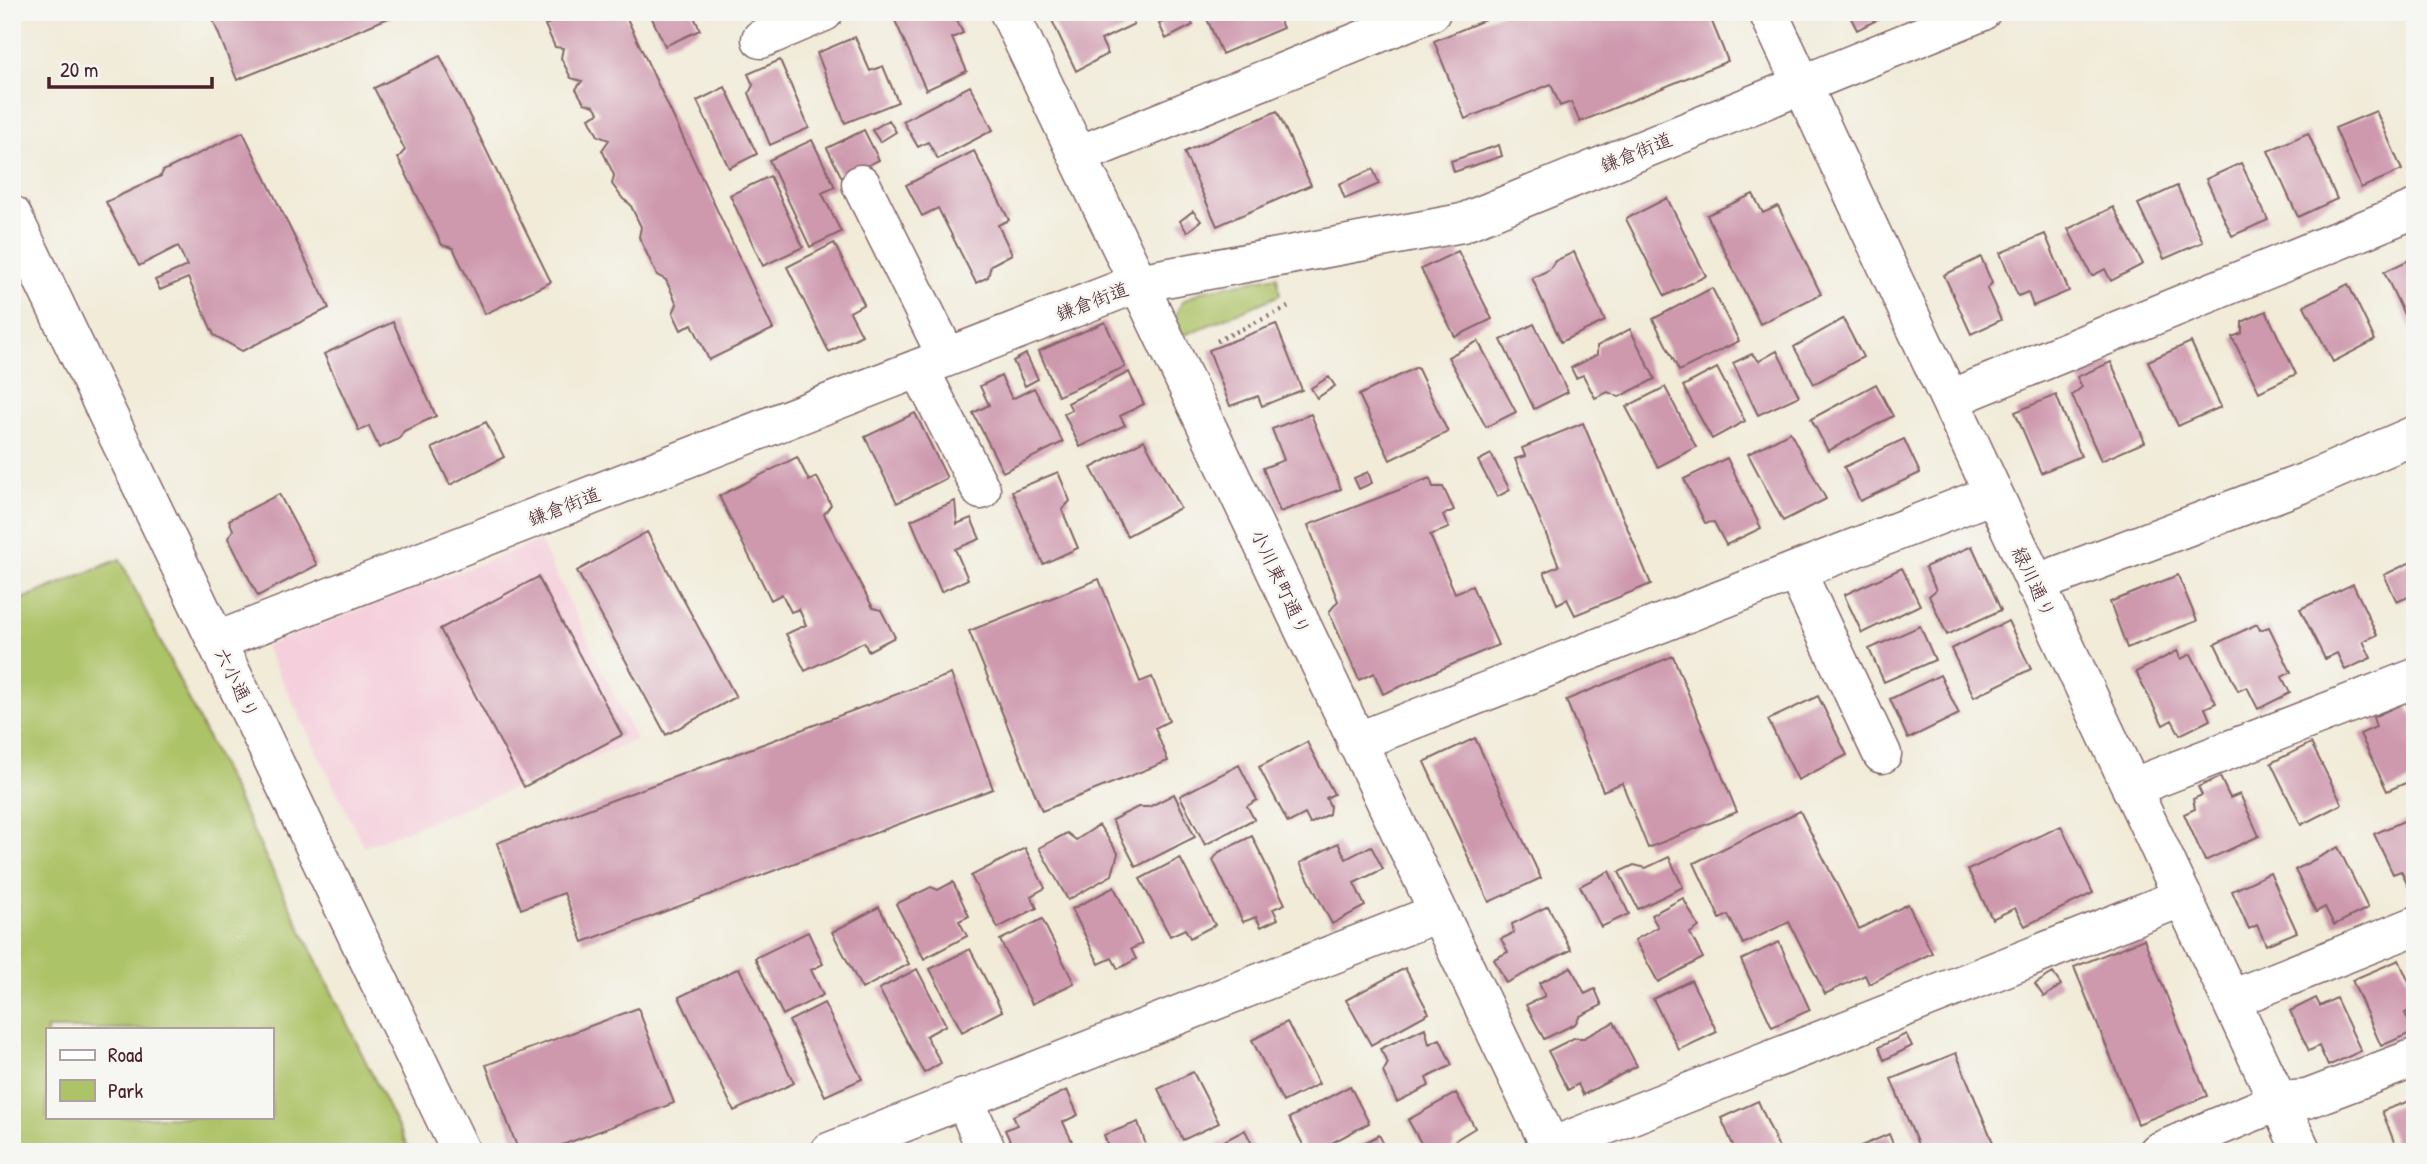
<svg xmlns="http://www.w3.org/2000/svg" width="2427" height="1164" viewBox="0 0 2427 1164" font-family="'Patrick Hand','Klee One',sans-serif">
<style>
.built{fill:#f5cfdc}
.green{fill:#adc368;stroke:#7c714a;stroke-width:2;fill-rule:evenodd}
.building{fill:#ce98ad}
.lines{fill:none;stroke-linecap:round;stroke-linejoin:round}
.minor-casing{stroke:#846668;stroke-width:41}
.path{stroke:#846668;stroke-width:4.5;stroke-dasharray:2 5;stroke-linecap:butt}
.minor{stroke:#fff;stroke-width:38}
.labels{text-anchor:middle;stroke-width:5;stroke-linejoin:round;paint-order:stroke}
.street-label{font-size:19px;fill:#4a1f2b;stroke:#f6f6f2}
</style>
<rect width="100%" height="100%" fill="#f6f6f2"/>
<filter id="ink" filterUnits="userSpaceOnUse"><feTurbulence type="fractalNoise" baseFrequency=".0143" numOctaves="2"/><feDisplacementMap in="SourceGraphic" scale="14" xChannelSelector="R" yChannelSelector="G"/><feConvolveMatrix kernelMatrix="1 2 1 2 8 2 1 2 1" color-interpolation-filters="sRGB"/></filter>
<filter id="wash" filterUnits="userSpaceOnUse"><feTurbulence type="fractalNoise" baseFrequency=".00686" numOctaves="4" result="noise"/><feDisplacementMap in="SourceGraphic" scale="28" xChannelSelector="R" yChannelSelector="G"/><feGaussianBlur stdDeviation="1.57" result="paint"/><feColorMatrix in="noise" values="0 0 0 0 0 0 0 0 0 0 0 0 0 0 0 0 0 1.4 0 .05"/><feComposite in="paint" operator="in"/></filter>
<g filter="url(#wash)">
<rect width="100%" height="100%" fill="#f1ebd8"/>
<path class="built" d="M540 541 636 740 364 847 265 646Z"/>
<path class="green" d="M1277 276 1280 295 1180 337 1173 318 1183 301 1202 291Z
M120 559 410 1152H12V603ZM47 1029H271V1117H47Z"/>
<g id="blocks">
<path class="building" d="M210 12H403L237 80Z
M571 12H624L773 329 709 360 692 324 681 330 673 313 677 304 666 280 657 275 639 237 641 227 630 204 623 199 612 184 614 175 602 150 609 140 598 136 589 118 599 113 594 106 584 103 576 89 582 81 571 78 561 58 563 48 555 47 545 25Z
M649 12H692L700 30 665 46Z
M902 12H953L963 33 952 38 967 71 926 90 893 16Z
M1048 12H1129L1134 24 1101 40 1108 54 1076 71Z
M1182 12H1185L1193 25 1166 39 1159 24Z
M1204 12H1276L1283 28 1222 54Z
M1504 12H1708L1728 61 1580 122 1571 102 1560 106 1551 84 1465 119 1434 41Z
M1848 12H1893L1857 30Z
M855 37 870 71 883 66 898 102 845 123 817 53Z
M440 56 551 282 485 314 453 248 442 245 398 158 405 150 374 88Z
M780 60 809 128 770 145 749 93 753 85 748 74Z
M970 86 993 130 938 159 928 142 918 147 903 121Z
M725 87 757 154 729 168 697 101Z
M1277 111 1311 185 1217 226 1184 152Z
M2376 111 2402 170 2361 188 2335 128Z
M889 120 896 132 880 142 872 130Z
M864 130 879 160 842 178 827 148Z
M243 132 329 308 242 351 214 335 188 278 160 290 155 280 187 266 178 246 139 266 106 202 161 176 163 171Z
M2308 133 2337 199 2298 217 2268 151Z
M812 140 835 187 822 193 841 232 810 247 769 160Z
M1499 145 1502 156 1454 172 1451 161Z
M974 151 1009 220 998 225 1012 254 991 265 988 277 976 283 938 208 922 216 906 185Z
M2241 163 2268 220 2232 236 2206 179Z
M1373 169 1379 184 1345 199 1339 184Z
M770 176 803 247 763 266 730 195Z
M2177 186 2203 242 2164 259 2138 204Z
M1753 194 1763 213 1778 206 1821 294 1760 324 1707 215Z
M1667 198 1706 276 1665 296 1626 219Z
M2113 207 2143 264 2111 281 2105 269 2092 276 2068 229Z
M1193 211 1201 221 1187 232 1180 221Z
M2045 234 2069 291 2033 306 2028 292 2018 296 2000 253Z
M834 243 864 304 850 312 862 335 829 352 787 267Z
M1458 251 1492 319 1455 337 1421 269Z
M1574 252 1605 321 1561 342 1532 278 1549 270 1555 261Z
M1981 257 1992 283 1987 289 2001 320 1971 334 1944 275Z
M2415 257V338L2384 272Z
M2348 284 2375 340 2333 362 2304 306Z
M1712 288 1739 341 1679 371 1653 319Z
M2266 311 2296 374 2259 392 2232 337 2242 333V322Z
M1843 319 1863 357 1814 384 1794 347Z
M393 322 436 416 404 431 399 439 379 448 369 426 359 431 324 354Z
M1105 322 1125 367 1058 396 1039 351Z
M1276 324 1302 390 1262 406 1258 396 1230 406 1209 350Z
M1534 324 1568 392 1534 409 1501 340Z
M1630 329 1655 379 1619 397 1608 392 1595 398 1583 375 1576 378 1571 368 1597 355V346Z
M1478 341 1516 412 1486 427 1448 357Z
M2191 342 2221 407 2178 426 2148 361Z
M1777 351 1799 396 1758 415 1733 363 1752 354 1759 361Z
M1026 354 1038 379 1025 386 1013 361Z
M2111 362 2145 442 2101 461 2072 395 2082 387 2077 377Z
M1417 367 1448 432 1390 460 1359 395Z
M1717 368 1745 421 1712 439 1683 386Z
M1129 372 1144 404 1120 416 1125 425 1080 447 1064 414 1072 410 1068 403Z
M1001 376 1012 399 1034 388 1063 442 1003 472 973 413 989 405 980 386Z
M1329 377 1335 386 1317 398 1311 388Z
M1876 384 1893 416 1828 451 1811 419Z
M1665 387 1696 447 1658 467 1626 407Z
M2056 395 2081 456 2041 473 2015 412Z
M915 413 947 478 897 503 865 437Z
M1311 414 1341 489 1280 512 1263 468 1284 460 1272 429Z
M486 422 504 457 450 485 432 448Z
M1583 423 1651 584 1575 615 1567 599 1557 604 1544 572 1559 566 1515 459 1525 456 1522 448Z
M1790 432 1826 499 1783 521 1748 454Z
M1904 439 1920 473 1860 501 1844 467Z
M1144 440 1180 508 1127 536 1091 468Z
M1491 454 1510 490 1497 497 1478 461Z
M797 457 809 481 817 477 831 505 824 514 873 608 881 610 895 637 868 651 864 642 805 671 786 634 806 625 799 609 791 612 782 594 771 600 719 496Z
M1727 458 1761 528 1726 545 1714 522 1705 523 1684 479Z
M1058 472 1070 501 1062 510 1078 548 1043 564 1012 491Z
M1368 472 1372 483 1359 489 1354 478Z
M1430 478 1433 487H1443L1454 510 1443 515 1449 528 1430 535 1455 593 1472 586 1498 645 1383 694 1374 673 1359 680 1329 612 1338 601 1308 525Z
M279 494 317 565 258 596 228 538 233 530 229 520Z
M955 501 957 524 971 518 980 539 955 549 968 579 941 592 911 520Z
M647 532 736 697 666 735 577 571Z
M1972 546 2001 610 1947 635 1929 596 1936 590 1925 567Z
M2415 560V598L2412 595 2397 602 2384 575Z
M1902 568 1920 605 1862 633 1844 595Z
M2178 575 2197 621 2127 648 2110 602Z
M538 577 622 735 524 787 440 629Z
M1099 579 1140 682 1152 677 1169 721 1155 728 1168 761 1042 811 969 631Z
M2353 584 2377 635 2363 641 2371 658 2345 670 2337 653 2325 659 2300 609Z
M2008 621 2031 669 1974 697 1951 649Z
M2257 624 2260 630 2269 627 2291 672 2282 677 2290 693 2258 709 2247 687 2238 691 2215 644Z
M1920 626 1935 660 1884 682 1869 649Z
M2177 651 2181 659 2191 654 2216 703 2205 708 2210 720 2180 735 2172 720 2163 725 2136 672Z
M1673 656 1737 812 1648 848 1622 783 1603 791 1566 700Z
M951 674 993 789 583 942 564 893 521 909 497 843Z
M1940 675 1959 714 1908 739 1890 699Z
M1818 696 1847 755 1798 780 1768 720Z
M2406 702 2415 724V779L2387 791 2360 734 2376 727 2373 717Z
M1475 738 1541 878 1489 902 1424 762Z
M1307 742 1334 794 1326 798 1330 806 1329 814 1310 824 1305 814 1288 823 1259 767Z
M2311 743 2342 804 2301 825 2271 763Z
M1239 765 1257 800 1247 806 1254 819 1205 845 1180 796Z
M2220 777 2230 798 2240 794 2259 836 2205 861 2184 814 2195 809 2193 799 2202 795 2198 787Z
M1174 794 1195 837 1136 867 1112 820 1138 807H1149Z
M1800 811 1859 929 1908 904 1932 953 1869 984 1865 975 1825 994 1789 922 1743 944 1728 915 1720 919 1694 863Z
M2415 816V888L2410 890 2401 871 2393 874 2374 834Z
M1099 825 1118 853 1112 875 1068 900 1039 848 1067 833 1076 840Z
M2061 826 2093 893 2025 926 2015 908 1992 919 1968 870Z
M1252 836 1285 904 1273 909 1278 919 1261 927 1256 917 1243 922 1213 860 1219 852Z
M1338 843 1346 859 1371 846 1383 869 1354 883 1365 906 1332 924 1300 863Z
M2338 847 2368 908 2334 925 2325 907 2316 912 2295 870Z
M1025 848 1045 888 1031 896 1037 908 998 928 971 876Z
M1669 857 1683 887 1638 909 1619 872 1634 865 1646 868Z
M1180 858 1215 925 1190 938 1185 929 1170 936 1140 879Z
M1609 871 1629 914 1601 927 1580 886Z
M2270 873 2297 932 2266 945 2257 925 2249 929 2232 891Z
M953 882 969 916 959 921 967 936 924 959 896 904 931 887 938 890Z
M1114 887 1142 944 1131 949 1136 959 1118 969 1112 958 1099 964 1072 909Z
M1683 898 1699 927 1690 933 1703 958 1658 982 1635 940 1658 927 1651 915Z
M1548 906 1571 950 1506 983 1494 959 1508 952 1501 939 1514 933 1512 924Z
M879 907 909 964 862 989 832 932Z
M1042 919 1074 983 1032 1004 1000 940Z
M808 932 823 964 811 970 823 995 783 1015 755 958Z
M2144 939 2207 1096 2138 1124 2074 967Z
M1779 942 1810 1010 1772 1027 1741 960Z
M970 949 1002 1011 962 1032 930 969Z
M2399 960 2415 996V1009L2405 1013 2413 1032 2381 1046 2352 980Z
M1571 967 1585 994 1595 989 1602 1005 1580 1016 1575 1024 1544 1039 1526 1005 1545 996 1539 983Z
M739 968 794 1083 734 1111 679 997Z
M1405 968 1429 1013 1371 1045 1346 1000Z
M917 969 946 1025 926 1036 941 1063 924 1073 879 989Z
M2053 973 2061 985 2044 997 2035 984Z
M1691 980 1717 1032 1679 1050 1653 999Z
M2316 998 2320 1006 2336 998 2361 1051 2328 1066 2319 1046 2309 1051 2290 1011Z
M824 1003 862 1079 825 1096 789 1021Z
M638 1008 674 1103 544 1152H519L486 1065Z
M1287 1022 1319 1084 1283 1102 1252 1040Z
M1614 1022 1637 1066 1583 1095 1578 1084 1568 1090 1548 1051 1574 1038H1584Z
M1425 1028 1429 1044 1440 1039 1452 1065 1426 1078 1429 1086 1397 1102 1383 1072 1388 1063 1380 1049Z
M1906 1034 1912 1046 1884 1060 1879 1047Z
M1956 1053 1997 1152H1921L1891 1079Z
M1193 1072 1219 1123 1183 1140 1158 1089Z
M1350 1086 1369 1123 1315 1152H1307L1289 1118Z
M1067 1090 1078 1115 1063 1122 1077 1152H1015L1005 1130 1017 1125 1013 1116Z
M1456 1093 1475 1128 1454 1141 1453 1148 1447 1152H1426L1408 1120Z
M2415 1099V1152H2398L2382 1111Z
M1758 1101 1781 1152H1736L1721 1118Z
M1138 1122 1147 1148 1162 1152H1110L1104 1135Z
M1245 1130 1256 1152H1203Z
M1889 1134 1895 1149 1907 1148 1909 1152H1861L1859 1147Z
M1379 1135 1388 1152H1347Z"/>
</g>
</g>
<g filter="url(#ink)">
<use href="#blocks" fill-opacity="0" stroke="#846668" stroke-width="2"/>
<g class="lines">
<defs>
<path id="minor" d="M1009 12 1553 1152
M1768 12 2302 1152
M761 39 824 12
M1079 155 1431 12
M861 184 947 357
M12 215 461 1152
M919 368 981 490
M1950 399 2415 209
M1796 571 1882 754
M2035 584 2306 482 2415 435
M217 641 1138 283 1462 223 1981 12
M1356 742 1993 494
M2131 788 2415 678
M2232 999 2415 926
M964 1098 987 1152
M1551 1147 2183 897
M829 1152 1438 913
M2158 1152 2279 1101 2307 1099 2415 1058"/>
</defs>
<use href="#minor" class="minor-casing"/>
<path class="path" d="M1217 341 1288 307"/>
<use href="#minor" class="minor"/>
</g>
</g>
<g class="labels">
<g class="street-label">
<text transform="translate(1636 152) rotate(-22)" y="7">鎌倉街道</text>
<text transform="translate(1092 301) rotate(-21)" y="7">鎌倉街道</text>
<text transform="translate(564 506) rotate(-21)" y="7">鎌倉街道</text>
<text transform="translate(1281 582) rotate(65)" y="7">小川東町通り</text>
<text transform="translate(2034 582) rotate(65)" y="7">緑川通り</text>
<text transform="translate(237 683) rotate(64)" y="7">六小通り</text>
</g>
</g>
<rect width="2427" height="1164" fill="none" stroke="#f6f6f2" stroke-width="42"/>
<rect x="46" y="1028" width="228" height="91" fill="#f6f6f2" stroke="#b1a0a2" stroke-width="2"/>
<rect x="60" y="1050" width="35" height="10" fill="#ffffff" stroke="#b1a0a2" stroke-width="2"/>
<text x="108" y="1062" font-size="21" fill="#4a1f2b">Road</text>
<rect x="60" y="1080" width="35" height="21" fill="#adc368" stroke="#b1a0a2" stroke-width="2"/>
<text x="108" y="1098" font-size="21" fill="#4a1f2b">Park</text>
<path d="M49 77v10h163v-10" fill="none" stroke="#4a1f2b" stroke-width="3.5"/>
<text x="60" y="77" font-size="21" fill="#4a1f2b" stroke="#f6f6f2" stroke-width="5" paint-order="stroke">20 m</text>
</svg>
